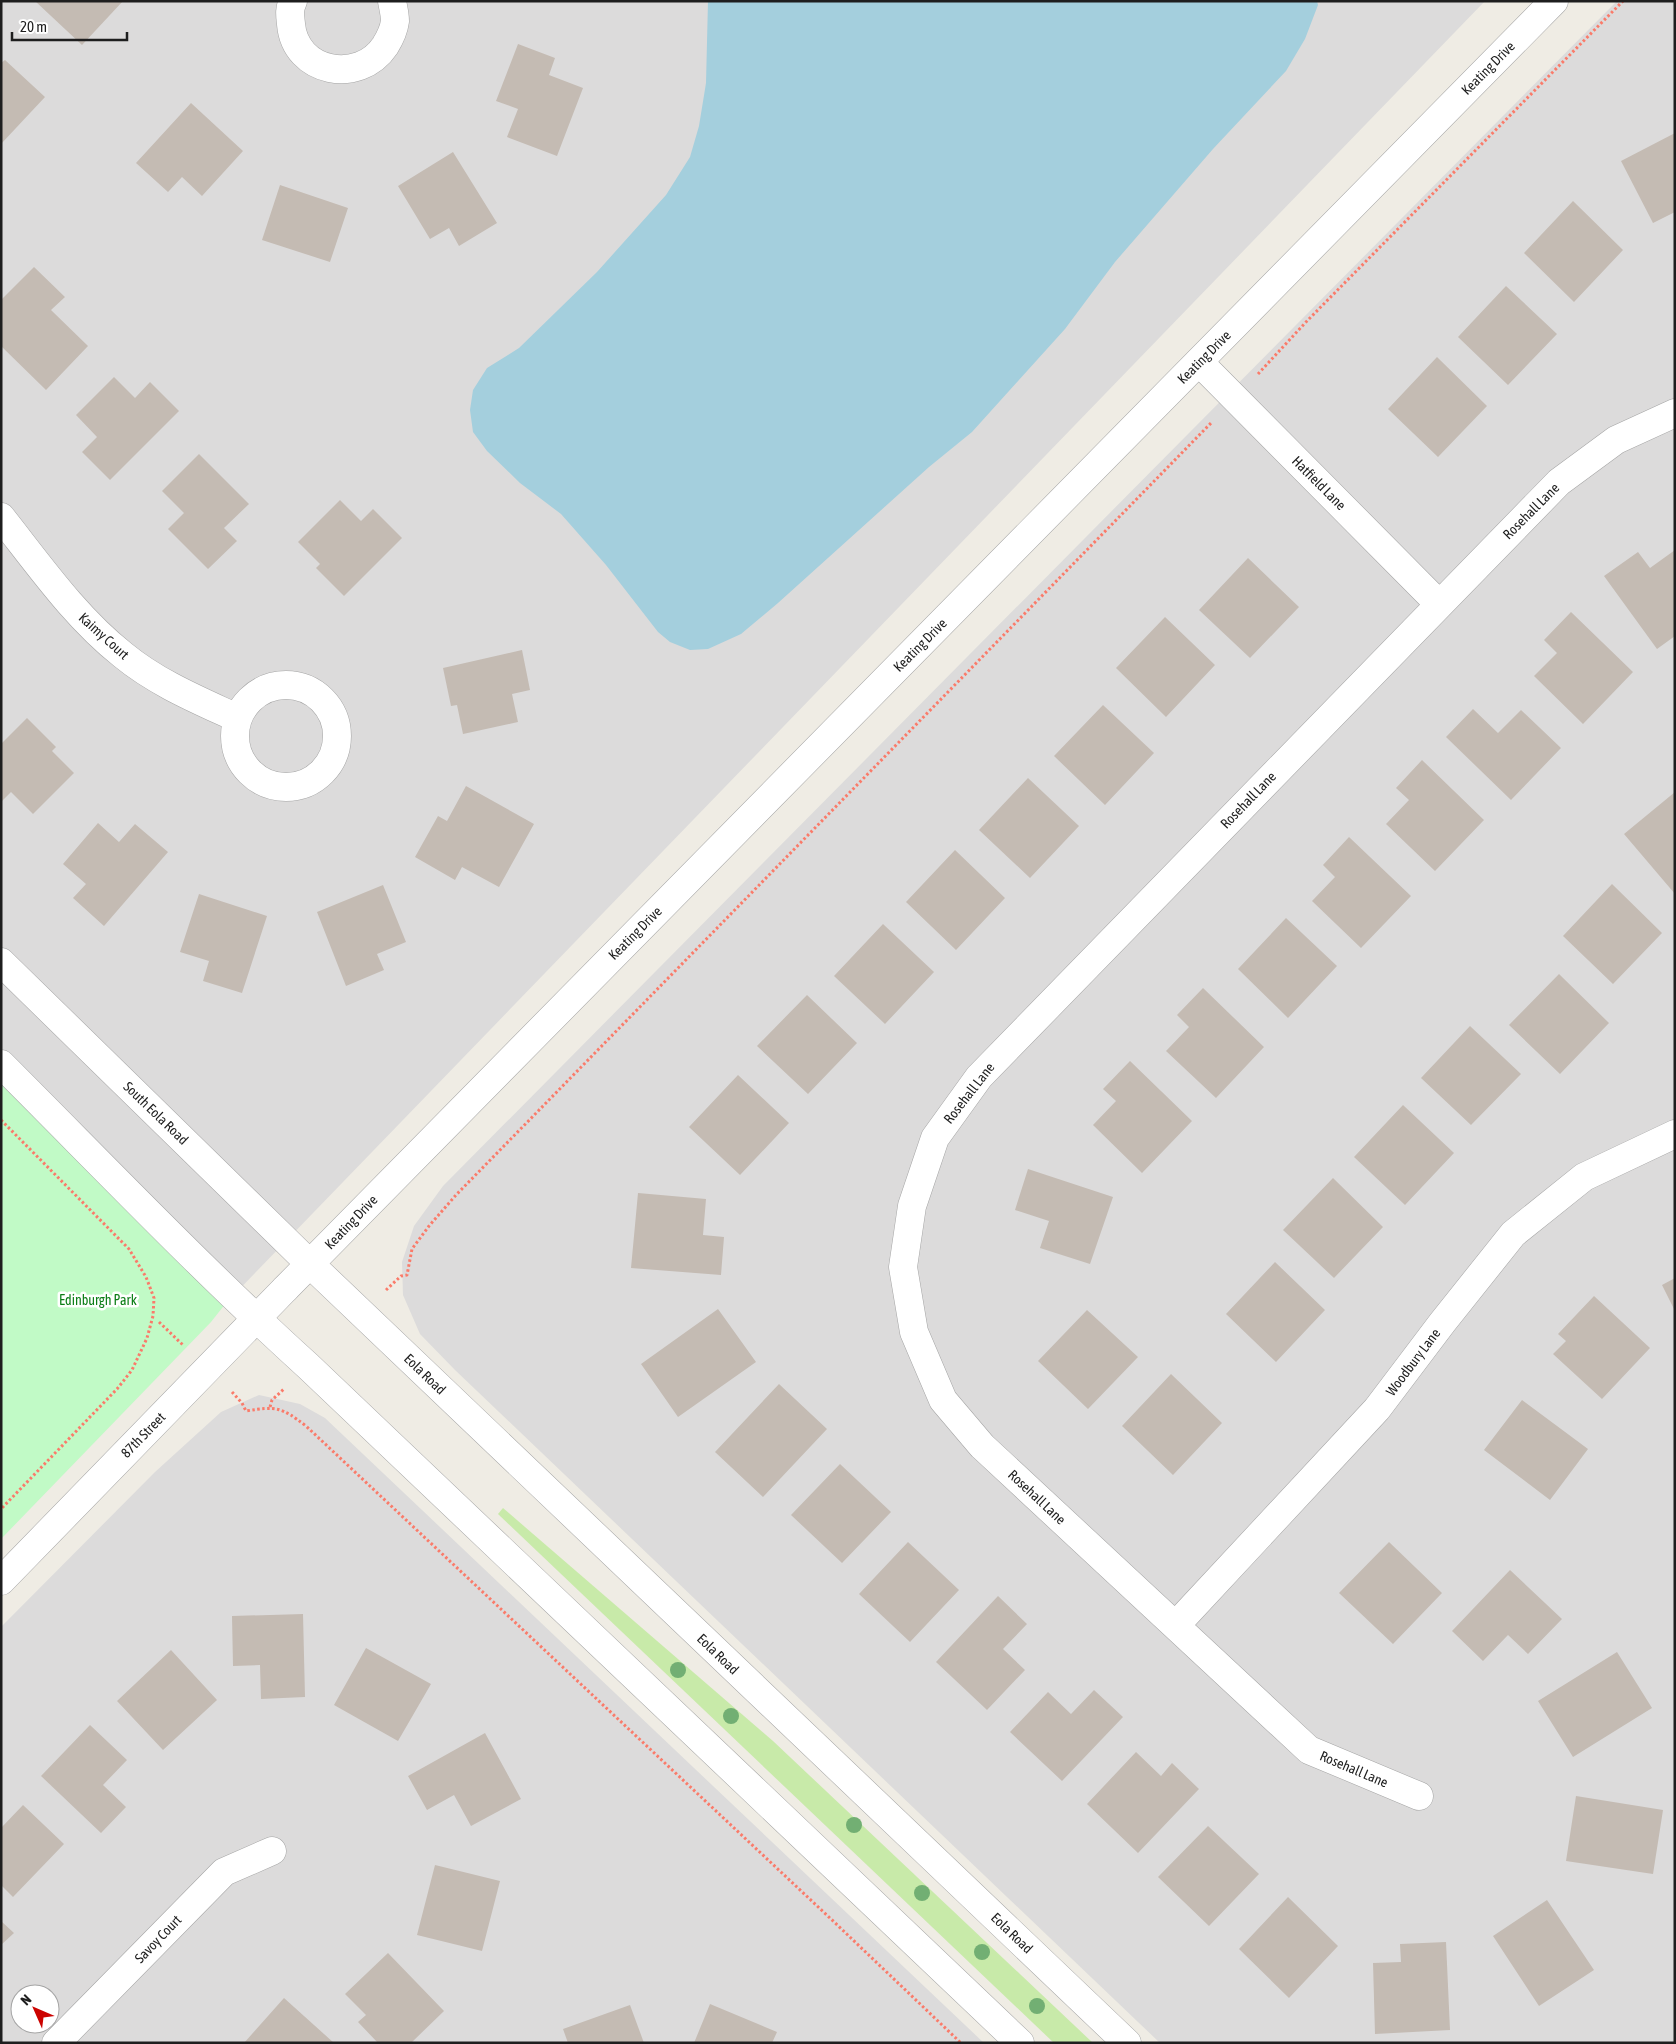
<svg xmlns="http://www.w3.org/2000/svg" width="1676" height="2044" viewBox="0 0 1676 2044" font-family="'Asap Condensed',sans-serif">
<style>
.residential{fill:#dcdbdb;fill-rule:evenodd}
.grass{fill:#c8eaa9}
.park{fill:#c1fac6}
.water{fill:#a4cfdd}
.building{fill:#c4bbb3}
.lines{fill:none;stroke-linecap:round;stroke-linejoin:round}
.minor-casing{stroke:#a5a5a5;stroke-width:29}
.tertiary-casing{stroke:#a5a5a5;stroke-width:29}
.path{stroke:#fa7b6a;stroke-width:3;stroke-dasharray:2.5 2.5;stroke-linecap:butt}
.minor{stroke:#fff;stroke-width:28}
.tertiary{stroke:#fff;stroke-width:28}
.tree{fill:#72af73}
.labels{text-anchor:middle;stroke-width:5;stroke-linejoin:round;paint-order:stroke}
.street-label{font-size:14px;fill:#1e1e1e;stroke:#fff}
.park-label{font-size:14px;fill:#0b7d16;stroke:#fff}
</style>
<rect width="100%" height="100%" fill="#efece4"/>
<path class="residential" d="M1 1H1485L226 1303 1 1063Z
M1617 1H1675V2043H1160L455 1370 420 1334 403 1295 402 1262 414 1226 443 1186Z
M259 1395 300 1404 325 1418 984 2043H1V1627L155 1472 221 1412ZM20 1994H50V2024H20Z"/>
<path class="grass" d="M503 1508 773 1741 1093 2043H1054L498 1514Z"/>
<path class="park" d="M1 1063 226 1303 211 1322 1 1539Z"/>
<path class="water" d="M708 1H1317L1318 5 1305 39 1286 71 1213 149 1115 262 1065 329 972 432 929 467 778 603 741 634 708 649 690 650 670 642 658 632 606 565 561 514 520 483 487 451 473 432 470 410 473 390 487 368 519 348 597 272 666 195 690 157 699 126 706 83Z"/>
<path class="building" d="M35 1H123L82 45Z
M518 44 555 58 549 75 583 88 557 156 507 137 518 109 496 101Z
M5 60 45 97 1 144V63Z
M191 103 243 151 202 196 182 177 168 192 136 163Z
M1675 133V212L1653 223 1621 161Z
M453 152 497 223 459 246 449 228 430 239 398 186Z
M280 185 348 208 330 262 262 240Z
M1573 201 1623 250 1574 302 1524 253Z
M34 267 65 297 51 310 88 346 46 390 1 346V300Z
M1506 286 1557 334 1508 385 1458 337Z
M1437 357 1487 406 1438 457 1388 409Z
M114 377 135 398 150 382 179 411 110 480 82 452 97 437 76 415Z
M199 454 249 504 224 528 237 541 208 569 168 529 184 513 162 491Z
M340 500 361 521 373 509 402 538 344 596 316 568 320 564 298 542Z
M1675 550V636L1657 649 1604 576 1638 552 1650 568Z
M1248 558 1299 607 1250 658 1199 610Z
M1571 612 1633 672 1583 724 1534 676 1557 653 1544 640Z
M1165 617 1215 665 1166 717 1116 668Z
M522 650 530 690 512 694 518 722 463 734 457 705 451 706 443 668Z
M1103 705 1154 753 1105 805 1054 756Z
M1473 709 1498 733 1521 710 1561 748 1511 800 1446 737Z
M27 718 56 747 52 751 74 773 33 814 11 792 1 802V744Z
M1422 760 1484 820 1435 871 1386 824 1409 800 1396 788Z
M1028 778 1079 826 1030 878 979 830Z
M466 786 534 824 499 887 462 867 455 880 415 857 438 816 447 821Z
M1675 792V894L1624 834Z
M98 823 119 842 135 824 168 852 104 926 73 898 86 884 63 864Z
M1349 837 1411 896 1361 948 1312 901 1335 877 1323 865Z
M955 850 1005 898 956 950 906 902Z
M1612 884 1662 933 1613 984 1563 936Z
M383 885 406 942 377 954 384 970 346 986 317 912Z
M199 894 267 916 242 993 203 981 209 961 180 952Z
M1286 918 1337 966 1288 1018 1238 969Z
M883 924 934 972 885 1024 834 976Z
M1559 974 1609 1023 1560 1074 1509 1025Z
M1203 988 1264 1047 1216 1098 1166 1051 1189 1027 1177 1015Z
M807 995 857 1043 808 1094 757 1046Z
M1470 1026 1521 1074 1471 1125 1421 1078Z
M1130 1061 1192 1121 1142 1173 1093 1125 1116 1101 1103 1089Z
M738 1075 789 1123 740 1175 689 1127Z
M1403 1105 1454 1153 1405 1205 1354 1157Z
M1028 1169 1113 1197 1090 1264 1040 1248 1049 1221 1015 1210Z
M1333 1178 1383 1227 1334 1278 1283 1230Z
M638 1193 706 1199 703 1235 724 1237 721 1275 631 1268Z
M1275 1262 1325 1310 1276 1362 1226 1314Z
M1675 1278V1311L1662 1285Z
M1594 1296 1650 1348 1602 1399 1553 1354 1566 1341 1558 1334Z
M718 1309 756 1362 678 1417 641 1364Z
M1087 1310 1138 1357 1088 1409 1038 1361Z
M1171 1374 1222 1423 1173 1475 1122 1426Z
M779 1384 827 1429 763 1497 715 1452Z
M1522 1400 1588 1449 1550 1500 1484 1450Z
M840 1464 891 1512 842 1563 791 1515Z
M908 1542 959 1590 910 1642 859 1594Z
M1389 1542 1442 1593 1393 1644 1339 1593Z
M1510 1570 1562 1619 1528 1654 1508 1635 1483 1661 1452 1631Z
M998 1596 1027 1624 1003 1649 1025 1670 987 1710 936 1662Z
M303 1614 305 1697 261 1699 260 1665 233 1666 232 1616Z
M366 1648 431 1684 398 1741 334 1705Z
M171 1650 217 1700 163 1750 117 1701Z
M1617 1652 1652 1708 1573 1757 1538 1701Z
M1094 1690 1123 1717 1062 1781 1010 1732 1048 1692 1071 1714Z
M90 1725 127 1760 103 1785 126 1807 101 1833 41 1776Z
M485 1733 521 1799 471 1826 454 1795 427 1810 408 1776Z
M1136 1752 1161 1776 1172 1763 1199 1789 1138 1853 1087 1804Z
M1576 1796 1663 1810 1653 1874 1566 1861Z
M23 1805 64 1844 13 1897 1 1885V1828Z
M1208 1826 1259 1874 1209 1926 1158 1877Z
M435 1865 500 1881 482 1951 417 1935Z
M1288 1897 1338 1946 1289 1998 1239 1949Z
M1547 1900 1594 1970 1539 2006 1493 1936Z
M1 1921 14 1933 1 1945Z
M1446 1942 1450 2030 1375 2034 1373 1963 1401 1962 1400 1944Z
M388 1953 444 2011 411 2043H378L358 2022 366 2015 345 1994Z
M284 1998 334 2043H244Z
M710 2004 777 2032 772 2043H694Z
M630 2005 644 2043H568L563 2029Z"/>
<g class="lines">
<defs>
<path id="minor" d="M293 1C289 9 290 15 291 24 295 73 359 85 385 46 390 38 394 29 395 21 395 14 393 7 392 1
M1199 362 1439 604
M1 517C39 565 75 617 123 655 157 683 198 700 237 718
M235 736a51 51 0 1 1 102 0a51 51 0 1 1-102 0Z
M1 1581 285 1289
M1176 1625 1377 1409 1442 1323 1513 1234 1584 1177 1675 1134
M1419 1796 1309 1750 982 1446 943 1400 914 1332 903 1267 912 1206 935 1138 979 1077 1559 482 1616 440 1675 413
M56 2043 224 1872 272 1851"/>
<path id="tertiary" d="M1 962 310 1264 1127 2043
M1 1064C103 1166 202 1270 308 1366L1020 2043
M285 1289 1554 1"/>
</defs>
<use href="#minor" class="minor-casing"/>
<use href="#tertiary" class="tertiary-casing"/>
<path class="path" d="M1258 374 1306 322 1623 1
M1 1120 129 1249 146 1277 154 1298 153 1316 147 1338 132 1370 117 1389 1 1509
M386 1290 401 1276 407 1275 412 1249 429 1226 456 1195 1212 422
M159 1322 184 1346
M232 1392 242 1403 246 1411C277 1406 281 1407 306 1426L831 1919 961 2043
M270 1407 272 1400 284 1389"/>
<use href="#minor" class="minor"/>
<use href="#tertiary" class="tertiary"/>
</g>
<g class="tree">
<circle cx="678" cy="1670" r="8"/>
<circle cx="731" cy="1716" r="8"/>
<circle cx="854" cy="1825" r="8"/>
<circle cx="922" cy="1893" r="8"/>
<circle cx="982" cy="1952" r="8"/>
<circle cx="1037" cy="2006" r="8"/>
</g>
<g class="labels">
<g class="street-label">
<text transform="translate(1488 68) rotate(-45)" y="5">Keating Drive</text>
<text transform="translate(1204 357) rotate(-45)" y="5">Keating Drive</text>
<text transform="translate(1319 483) rotate(45)" y="5">Hatfield Lane</text>
<text transform="translate(1531 511) rotate(-45)" y="5">Rosehall Lane</text>
<text transform="translate(104 636) rotate(42)" y="5">Kaimy Court</text>
<text transform="translate(920 645) rotate(-45)" y="5">Keating Drive</text>
<text transform="translate(1248 800) rotate(-46)" y="5">Rosehall Lane</text>
<text transform="translate(635 933) rotate(-45)" y="5">Keating Drive</text>
<text transform="translate(969 1093) rotate(-52)" y="5">Rosehall Lane</text>
<text transform="translate(156 1113) rotate(44)" y="5">South Eola Road</text>
<text transform="translate(351 1222) rotate(-46)" y="5">Keating Drive</text>
<text transform="translate(1413 1362) rotate(-53)" y="5">Woodbury Lane</text>
<text transform="translate(425 1374) rotate(44)" y="5">Eola Road</text>
<text transform="translate(143 1435) rotate(-46)" y="5">87th Street</text>
<text transform="translate(1037 1497) rotate(43)" y="5">Rosehall Lane</text>
<text transform="translate(718 1654) rotate(44)" y="5">Eola Road</text>
<text transform="translate(1354 1769) rotate(23)" y="5">Rosehall Lane</text>
<text transform="translate(1012 1933) rotate(44)" y="5">Eola Road</text>
<text transform="translate(158 1939) rotate(-46)" y="5">Savoy Court</text>
</g>
<g class="park-label">
<text x="98" y="1305">Edinburgh Park</text>
</g>
</g>
<rect width="1676" height="2044" fill="none" stroke="#1e1e1e" stroke-width="5"/>
<g transform="translate(35 2009) rotate(315)"><circle r="24" fill="#ffffff" stroke="#a5a5a5"/>
<path d="M0-4L9 19L0 12L-9 19Z" fill="#cc0300"/>
<text y="-8" font-size="14" font-weight="bold" text-anchor="middle" fill="#1e1e1e">N</text>
</g>
<path d="M12 32v8h115v-8" fill="none" stroke="#1e1e1e" stroke-width="2.5"/>
<text x="20" y="32" font-size="15" fill="#1e1e1e" stroke="#ffffff" stroke-width="4" paint-order="stroke">20 m</text>
</svg>
